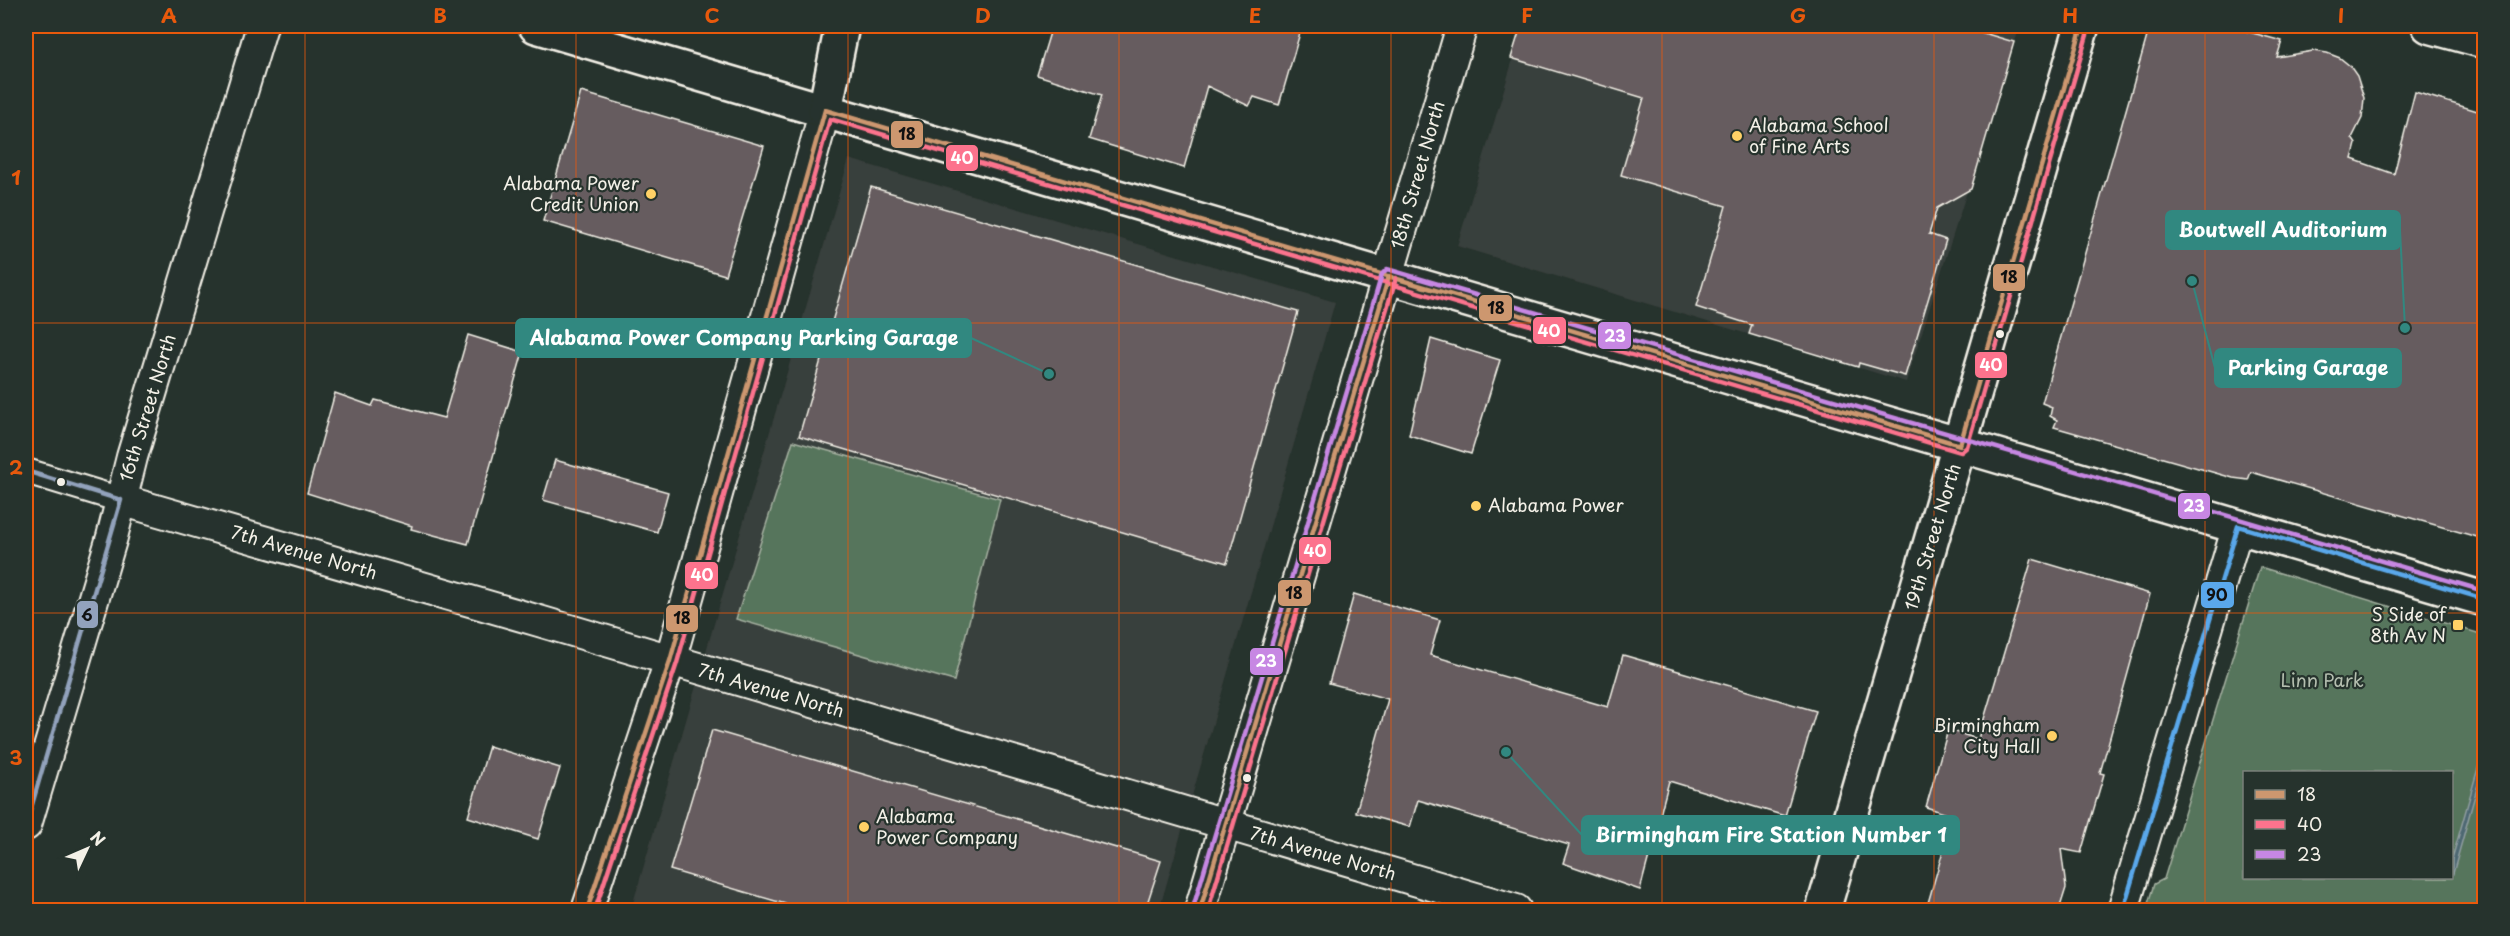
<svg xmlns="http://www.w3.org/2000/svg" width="2510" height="936" viewBox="0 0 2510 936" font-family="'Playpen Sans',sans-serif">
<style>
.built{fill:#393f3c}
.green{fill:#57745c;stroke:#a6b2a2;stroke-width:1.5;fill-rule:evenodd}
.water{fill:#4e6772;stroke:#909ea1;stroke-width:1.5}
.building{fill:#665b5e;stroke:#f4f1e8;stroke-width:1.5}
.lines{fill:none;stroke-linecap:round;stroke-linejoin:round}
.minor-casing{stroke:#f4f1e8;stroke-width:28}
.tertiary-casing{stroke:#f4f1e8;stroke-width:34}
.secondary-casing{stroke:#f4f1e8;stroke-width:38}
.motorway-casing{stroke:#f4f1e8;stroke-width:38}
.minor{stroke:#26332d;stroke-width:24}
.tertiary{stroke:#26332d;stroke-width:30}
.secondary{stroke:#26332d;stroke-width:33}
.motorway{stroke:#26332d;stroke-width:33}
.bus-1-casing{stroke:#26332d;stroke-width:9}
.bus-2-casing{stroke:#26332d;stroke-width:9}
.bus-3-casing{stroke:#26332d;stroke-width:9}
.bus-4-casing{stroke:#26332d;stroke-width:9}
.bus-5-casing{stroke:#26332d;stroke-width:9}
.bus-1{stroke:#cd976f;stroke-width:4.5}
.bus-2{stroke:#fc738d;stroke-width:4.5}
.bus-3{stroke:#c787e3;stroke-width:4.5}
.bus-4{stroke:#5aa8eb;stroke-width:4.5}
.bus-5{stroke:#92a2bc;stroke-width:4.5}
.grid{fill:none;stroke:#e8590c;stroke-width:1.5;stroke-opacity:0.55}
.poi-dot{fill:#ffd166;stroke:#26332d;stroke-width:2}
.bus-dot{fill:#f4f1e8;stroke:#26332d;stroke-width:2}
.labels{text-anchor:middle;stroke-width:4.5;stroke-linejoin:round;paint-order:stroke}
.poi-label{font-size:18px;fill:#f4f1e8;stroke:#26332d;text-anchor:start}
.street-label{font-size:18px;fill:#f4f1e8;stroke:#26332d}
.park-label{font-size:18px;fill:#b5bfb0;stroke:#26332d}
.leader{fill:none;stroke:#318880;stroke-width:2}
.callout-dot{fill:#318880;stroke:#26332d;stroke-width:2}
.callout{fill:#318880;stroke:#318880;stroke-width:2}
.callout-label{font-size:20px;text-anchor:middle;font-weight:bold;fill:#fff}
.line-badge{stroke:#26332d;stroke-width:2}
.badge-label{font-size:16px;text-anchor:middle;font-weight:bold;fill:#fff}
.pale-badge-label{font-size:16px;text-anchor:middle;font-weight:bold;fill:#111}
.neatline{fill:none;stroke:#e8590c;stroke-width:2}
.grid-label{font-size:20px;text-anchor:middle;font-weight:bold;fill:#e8590c}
</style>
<rect width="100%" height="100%" fill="#26332d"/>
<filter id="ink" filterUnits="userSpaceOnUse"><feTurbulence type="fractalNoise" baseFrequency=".0167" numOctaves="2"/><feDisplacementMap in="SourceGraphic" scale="12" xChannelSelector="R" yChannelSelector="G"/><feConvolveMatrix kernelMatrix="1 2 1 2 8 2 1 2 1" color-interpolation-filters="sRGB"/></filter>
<g filter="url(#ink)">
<path class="built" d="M1523 26H2020L1906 382 1457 246Z
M849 159 1335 302 1159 910H631Z"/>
<path class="green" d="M793 441 1000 499 954 681 736 619Z
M2260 567 2484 635V910H2146L2154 884 2164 879ZM2244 772H2452V878H2244Z"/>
<path class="water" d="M2482 754H2484V763L2452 877V859Z"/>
<path class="building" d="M1052 26H1302L1279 105 1254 97 1249 106 1207 86 1184 168 1089 139 1102 95 1037 75Z
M1521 26H1960L2014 42 1971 189 1937 208 1929 234 1946 240 1905 376 1859 363 1858 367 1749 334 1752 325 1696 307 1726 206 1621 175 1644 98 1511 58Z
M2150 26H2227L2282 41 2277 57 2313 51 2327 53 2340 58 2350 66 2357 76 2364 98 2362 118 2352 138 2356 144 2352 159 2394 174 2415 92 2484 113V539L2251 472 2248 480 2233 478 2054 427 2057 420 2050 416 2052 407 2042 403Z
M581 92 764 146 725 275 543 221Z
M871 187 1298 312 1227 563 799 436Z
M468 335 523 352 468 544 411 529 412 526 307 493 335 393 372 406 375 400 444 418Z
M1431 339 1500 360 1471 454 1409 435Z
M555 460 668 492 657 532 543 500Z
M2032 559 2150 594 2100 773 2104 774 2081 853 2061 849 2066 888 2059 910H1926L1953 816 1926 807 1948 730 1978 739Z
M1354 594 1440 620 1430 655 1608 707 1623 655 1816 711 1785 816 1669 781 1640 890 1563 863 1569 845 1418 800 1410 827 1356 812 1388 699 1329 683Z
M712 730 1161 861 1145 910H806L670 870Z
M489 746 560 768 538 839 468 817Z"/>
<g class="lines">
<defs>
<path id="minor" d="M26 471 121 500"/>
<path id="tertiary" d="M121 500 539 621 1516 910
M26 825 112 537 132 457 262 26
M587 910 670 661 825 110
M1200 910 1462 26
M2123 910 2238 526"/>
<path id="secondary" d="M536 26 2484 599
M1823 910 2082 26"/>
<path id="motorway" d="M2429 26 2484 41
M825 110 842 26"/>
</defs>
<use href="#minor" class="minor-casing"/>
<use href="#tertiary" class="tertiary-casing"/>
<use href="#secondary" class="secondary-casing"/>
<use href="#motorway" class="motorway-casing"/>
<use href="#minor" class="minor"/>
<use href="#tertiary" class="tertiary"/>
<use href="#secondary" class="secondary"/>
<use href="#motorway" class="motorway"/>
<defs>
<path id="bus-1" d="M587 910 670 661 825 110 1960 445 2082 26
M1200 910 1389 276"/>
<path id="bus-2" d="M595 910 677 663 830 119 1961 452 1967 447 2089 28
M1208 910 1396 278"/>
<path id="bus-3" d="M1193 908 1382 274 1387 269 2484 591"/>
<path id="bus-4" d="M2123 910 2238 526 2484 599"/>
<path id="bus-5" d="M26 471 121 500 26 825"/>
</defs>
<use href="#bus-1" class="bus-1-casing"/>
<use href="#bus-2" class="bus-2-casing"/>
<use href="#bus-3" class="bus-3-casing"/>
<use href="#bus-4" class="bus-4-casing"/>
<use href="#bus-5" class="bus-5-casing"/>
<use href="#bus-1" class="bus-1"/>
<use href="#bus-2" class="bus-2"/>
<use href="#bus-3" class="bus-3"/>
<use href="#bus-4" class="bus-4"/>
<use href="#bus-5" class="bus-5"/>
</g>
</g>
<path class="grid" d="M305 26V910M576 26V910M848 26V910M1119 26V910M1391 26V910M1662 26V910M1934 26V910M2205 26V910M26 323H2484M26 613H2484"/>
<g class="poi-dot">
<circle cx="1737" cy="136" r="6"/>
<circle cx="651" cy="194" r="6"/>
<circle cx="1476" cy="506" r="6"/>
<rect x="2452" y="619" width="12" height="12" rx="3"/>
<circle cx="2052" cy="736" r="6"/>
<circle cx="864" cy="827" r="6"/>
</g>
<g class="bus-dot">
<circle cx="2000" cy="334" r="5"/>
<circle cx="61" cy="482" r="5"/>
<circle cx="1247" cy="778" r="5"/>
</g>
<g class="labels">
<g class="poi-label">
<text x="1749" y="132">Alabama School<tspan x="1749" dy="21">of Fine Arts</tspan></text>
<text x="639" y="190" text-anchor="end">Alabama Power<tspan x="639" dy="21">Credit Union</tspan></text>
<text x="1488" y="512">Alabama Power</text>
<text x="2446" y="621" text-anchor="end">S Side of<tspan x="2446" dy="21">8th Av N</tspan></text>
<text x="2040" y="732" text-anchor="end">Birmingham<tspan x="2040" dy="21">City Hall</tspan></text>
<text x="876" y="823">Alabama<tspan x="876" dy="21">Power Company</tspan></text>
</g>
<g class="street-label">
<text transform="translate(1418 175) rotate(-74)" y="6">18th Street North</text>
<text transform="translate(148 408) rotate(-73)" y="6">16th Street North</text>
<text transform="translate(1933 537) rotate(-73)" y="6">19th Street North</text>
<text transform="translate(304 553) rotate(16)" y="6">7th Avenue North</text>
<text transform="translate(771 691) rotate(16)" y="6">7th Avenue North</text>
<text transform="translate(1323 854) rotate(16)" y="6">7th Avenue North</text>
</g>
<g class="park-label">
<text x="2322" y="687">Linn Park</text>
</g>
</g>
<path class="leader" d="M2405 328L2400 230M1049 374L971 338M2192 281L2215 368M1506 752L1582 835"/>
<g class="callout-dot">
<circle cx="2405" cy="328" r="6"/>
<circle cx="1049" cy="374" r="6"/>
<circle cx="2192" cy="281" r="6"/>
<circle cx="1506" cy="752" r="6"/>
</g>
<g class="callout">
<rect x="2166" y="211" width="234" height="38" rx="6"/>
<rect x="516" y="319" width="455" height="38" rx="6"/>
<rect x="2215" y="349" width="186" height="38" rx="6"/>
<rect x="1582" y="816" width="377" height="38" rx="6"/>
</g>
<g class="callout-label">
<text x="2283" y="237">Boutwell Auditorium</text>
<text x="744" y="345">Alabama Power Company Parking Garage</text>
<text x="2308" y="375">Parking Garage</text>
<text x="1771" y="842">Birmingham Fire Station Number 1</text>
</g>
<g class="line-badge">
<rect x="890" y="120" width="34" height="29" rx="6" fill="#cd976f"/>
<rect x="945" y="144" width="34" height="28" rx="6" fill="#fc738d"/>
<rect x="1992" y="263" width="34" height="29" rx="6" fill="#cd976f"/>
<rect x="1478" y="294" width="35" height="28" rx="6" fill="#cd976f"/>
<rect x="1532" y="316" width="35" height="29" rx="6" fill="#fc738d"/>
<rect x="1597" y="321" width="35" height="29" rx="6" fill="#c787e3"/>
<rect x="1974" y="351" width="34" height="28" rx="6" fill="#fc738d"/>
<rect x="2177" y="492" width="34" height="28" rx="6" fill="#c787e3"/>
<rect x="1298" y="536" width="34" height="29" rx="6" fill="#fc738d"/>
<rect x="684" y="561" width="35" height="29" rx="6" fill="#fc738d"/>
<rect x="1277" y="579" width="35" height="28" rx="6" fill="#cd976f"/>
<rect x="2200" y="581" width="35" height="28" rx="6" fill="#5aa8eb"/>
<rect x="76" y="600" width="23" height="29" rx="6" fill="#92a2bc"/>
<rect x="665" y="604" width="34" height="29" rx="6" fill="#cd976f"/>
<rect x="1249" y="647" width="35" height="29" rx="6" fill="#c787e3"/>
</g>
<g class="badge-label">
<text x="962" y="164">40</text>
<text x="1549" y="337">40</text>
<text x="1615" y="342">23</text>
<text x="1991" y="371">40</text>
<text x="2194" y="512">23</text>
<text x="1315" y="557">40</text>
<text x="702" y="581">40</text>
<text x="1266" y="667">23</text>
</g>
<g class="pale-badge-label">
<text x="907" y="140">18</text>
<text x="2009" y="283">18</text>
<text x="1496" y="314">18</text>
<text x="1294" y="599">18</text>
<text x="2217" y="601">90</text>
<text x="87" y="621">6</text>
<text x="682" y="624">18</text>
</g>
<rect width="2510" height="936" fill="none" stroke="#26332d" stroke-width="66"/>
<rect x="2243" y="771" width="210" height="108" fill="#26332d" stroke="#787f78" stroke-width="1.5"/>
<rect x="2255" y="790" width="30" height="9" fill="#cd976f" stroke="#787f78" stroke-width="1.5"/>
<text x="2297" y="801" font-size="18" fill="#f4f1e8">18</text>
<rect x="2255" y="820" width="30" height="9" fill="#fc738d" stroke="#787f78" stroke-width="1.5"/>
<text x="2297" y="831" font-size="18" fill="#f4f1e8">40</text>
<rect x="2255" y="850" width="30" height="9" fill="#c787e3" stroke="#787f78" stroke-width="1.5"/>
<text x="2297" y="861" font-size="18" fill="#f4f1e8">23</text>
<g transform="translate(87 849) rotate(46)" stroke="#26332d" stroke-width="4.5" paint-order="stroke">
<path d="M0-4.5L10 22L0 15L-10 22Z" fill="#f4f1e8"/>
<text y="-9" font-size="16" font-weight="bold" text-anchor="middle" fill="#f4f1e8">N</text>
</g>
<rect x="33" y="33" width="2444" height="870" class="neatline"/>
<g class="grid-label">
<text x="169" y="23">A</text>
<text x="440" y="23">B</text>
<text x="712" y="23">C</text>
<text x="983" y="23">D</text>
<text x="1255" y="23">E</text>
<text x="1527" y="23">F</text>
<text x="1798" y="23">G</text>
<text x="2070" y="23">H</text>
<text x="2341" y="23">I</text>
<text x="16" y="185">1</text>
<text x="16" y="475">2</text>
<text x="16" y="765">3</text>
</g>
</svg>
